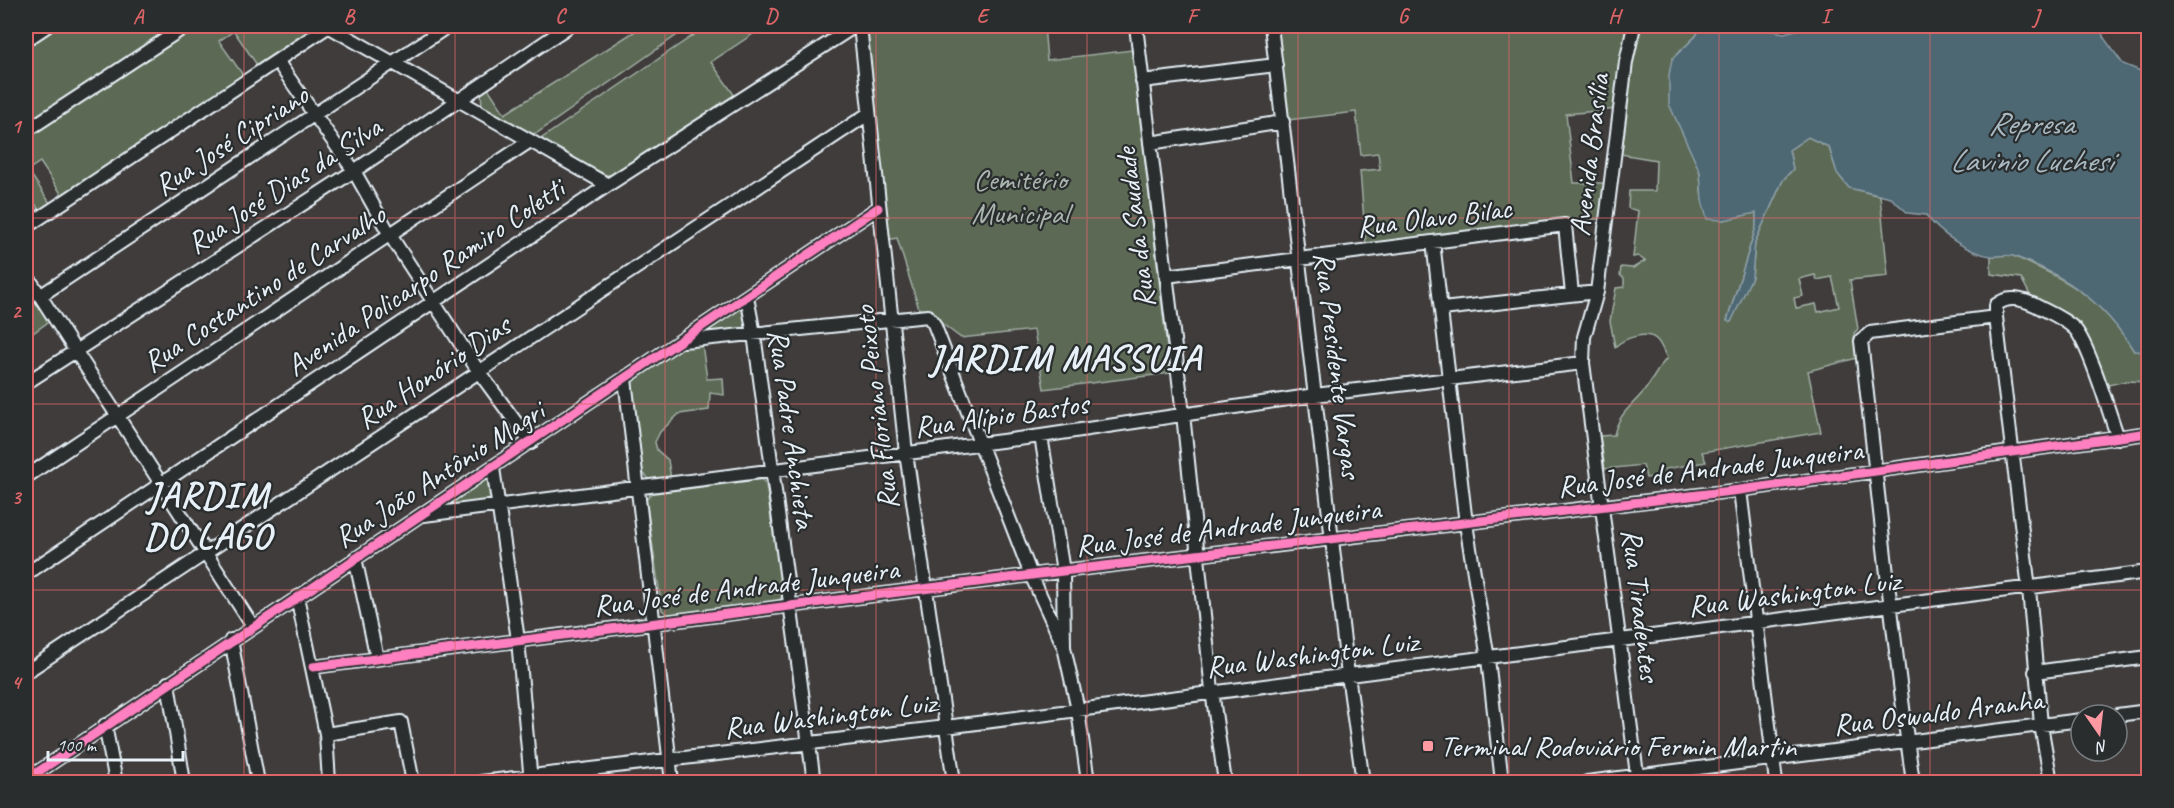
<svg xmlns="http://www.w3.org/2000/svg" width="2174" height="808" viewBox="0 0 2174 808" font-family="Caveat,sans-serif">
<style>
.green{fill:#5c6b54;stroke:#a2aea6;stroke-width:1.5;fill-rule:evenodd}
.water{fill:#4e6773;stroke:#8c9ea8;stroke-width:1.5}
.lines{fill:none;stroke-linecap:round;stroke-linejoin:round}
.minor-casing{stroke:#e8f1f8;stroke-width:16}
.minor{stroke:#2a2d2e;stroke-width:12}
.cycleway-casing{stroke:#2a2d2e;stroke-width:13}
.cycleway{stroke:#ff80c0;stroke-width:9}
.grid{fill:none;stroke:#db6466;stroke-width:1.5;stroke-opacity:0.55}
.poi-dot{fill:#ff9aa2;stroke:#2a2d2e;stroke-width:2}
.labels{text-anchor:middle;stroke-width:4.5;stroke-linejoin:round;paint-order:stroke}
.street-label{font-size:30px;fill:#e8f1f8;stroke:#2a2d2e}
.park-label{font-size:30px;fill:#a9b5ae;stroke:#2a2d2e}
.poi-label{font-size:30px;fill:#e8f1f8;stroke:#2a2d2e;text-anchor:start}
.water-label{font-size:32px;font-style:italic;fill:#aabac3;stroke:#2a2d2e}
.district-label{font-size:36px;font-weight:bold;letter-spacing:1.5px;fill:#e8f1f8;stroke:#2a2d2e}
.neatline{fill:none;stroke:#db6466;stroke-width:2}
.grid-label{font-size:20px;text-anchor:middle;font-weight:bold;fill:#db6466}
</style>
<rect width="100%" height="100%" fill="#3f3c3b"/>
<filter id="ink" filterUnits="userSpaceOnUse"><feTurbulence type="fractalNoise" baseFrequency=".0167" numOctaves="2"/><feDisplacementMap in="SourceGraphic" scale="12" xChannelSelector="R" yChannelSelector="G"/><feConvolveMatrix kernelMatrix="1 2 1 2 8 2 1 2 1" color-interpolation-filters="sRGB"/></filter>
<g filter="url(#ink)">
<path class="green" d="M56 26H174L26 126V46Z
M193 26H306L307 32 257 65 234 31 219 41 243 75 62 195 40 162 28 170 50 203 39 210 26 190V137Z
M643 26H690L537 133 530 134 482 106 481 93 488 88 505 114Z
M707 26H765L711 62 735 96 618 175H606L544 144 542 138Z
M867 26H1044L1047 60 1132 50 1170 373 1044 389 1034 330 961 338 941 323 930 310 919 309 897 238 887 240Z
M1276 26H1632L1617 109 1566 114 1574 183H1608L1604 218 1366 246 1360 171 1380 169 1378 153 1361 155 1356 112 1288 120Z
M1639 26H1701L1696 36 1672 59 1692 151 1700 173 1702 200 1724 220 1756 212V227L1727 321 1752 277 1755 242 1783 180 1793 169 1789 150 1808 137 1829 147C1840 185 1842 186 1880 196L1888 276 1850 280 1858 329 1854 333 1857 358 1808 371 1821 432 1702 452 1706 462 1665 469 1666 476 1646 478 1643 465 1605 469 1600 436 1614 435C1619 413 1631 407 1644 391 1653 380 1657 369 1667 358 1664 353 1661 344 1657 340 1647 330 1624 338 1615 347L1610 321 1616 288 1624 287V279L1620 275 1621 267 1633 268 1645 261 1638 256 1633 257 1638 211 1628 208 1629 191H1655L1656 160 1620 154 1630 63ZM1815 275 1817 280 1832 277 1839 307 1818 312 1816 304 1796 308 1794 298 1803 296 1799 279Z
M2011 255C2068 281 2100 295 2134 351L2148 352V382L2126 381 2104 386 2079 325 2031 297 2021 278 1991 274V256Z
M26 283 51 320 26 338Z
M741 307 746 311 749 328 704 336 702 332Z
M702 344 707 379 723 378 724 395 710 393 709 410 679 414 660 432 655 442 657 450 668 460 671 479 651 481 643 473 632 386 633 378 682 346Z
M486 479 491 483 494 498 490 502 449 509 446 506Z
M762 479 766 485 783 596 778 601 669 615 662 610 646 500 653 491Z"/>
<path class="water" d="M1701 26H1768L1769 30 1784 33 1811 26H2099L2104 38 2123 64 2148 74V352L2134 351C2104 303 2067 275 2013 256 2006 254 1998 257 1991 256 1968 253 1939 233 1926 215L1908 213 1891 198 1849 188 1837 173 1829 147 1808 137 1789 150 1793 169 1783 180 1755 242 1752 277 1731 322 1727 321 1756 227V213L1724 220 1707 219 1702 200 1700 172 1669 104V75L1672 59 1696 36Z"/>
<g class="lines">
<defs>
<path id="minor" d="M328 26 608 185
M860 26 906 453 954 782
M1136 26 1183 414 1212 691 1225 782
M1271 26 1348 675 1363 782
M1634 26 1626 62 1597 292 1584 337 1583 363 1638 782
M26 40 47 26
M277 61 354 171 390 235 479 372 531 443
M1142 81 1276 65
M26 131 186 26
M1150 143 1283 122
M26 227 329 26
M1433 242 1466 524 1488 659 1502 782
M26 274 252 625
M1166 276 1565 225 1572 294
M40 296 448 26
M747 297 754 334 814 782
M1442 309 1597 292
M683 341 928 316 934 324 1031 575 1064 647
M625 379 672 782
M26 383 354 171 569 26
M1041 436 1063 571 1064 647 1078 710 1088 782
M493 468 518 640 531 782
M26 477 530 141
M1740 490 1776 782
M424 515 1041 436 1315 395 1583 363
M355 558 377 658
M26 574 608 185 855 26
M297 597 326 734 329 782
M231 640 258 782
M313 667 1063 571 1740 490 2148 433
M26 672 868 114
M2035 672 2148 657
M168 683 184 782
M2117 715 2148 711
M105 725 116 782
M326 734 401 722 413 782
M26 780 878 208
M481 782 946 727 2148 572
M1587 782 2081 720
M1913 782C1892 636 1878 488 1861 341L1870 333 1996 317
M2051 782 2041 725 2029 589 1996 317V305C2008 295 2022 299 2035 305 2048 312 2064 318 2075 329 2090 347 2109 413 2118 438"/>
</defs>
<use href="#minor" class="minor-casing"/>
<use href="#minor" class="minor"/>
<defs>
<path id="cycleway" d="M313 667 1063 571 1740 490 2148 433
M26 780 878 208"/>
</defs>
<use href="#cycleway" class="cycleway-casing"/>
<use href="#cycleway" class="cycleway"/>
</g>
</g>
<path class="grid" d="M244 26V782M455 26V782M665 26V782M876 26V782M1087 26V782M1298 26V782M1509 26V782M1719 26V782M1930 26V782M26 218H2148M26 404H2148M26 590H2148"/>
<rect class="poi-dot" x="1422" y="740" width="12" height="12" rx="3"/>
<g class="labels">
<g class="street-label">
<text transform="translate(231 140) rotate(-33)" y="10">Rua José Cipriano</text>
<text transform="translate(1589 155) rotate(-83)" y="10">Avenida Brasília</text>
<text transform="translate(284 185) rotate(-33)" y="10">Rua José Dias da Silva</text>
<text transform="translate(1434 217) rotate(-7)" y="10">Rua Olavo Bilac</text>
<text transform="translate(1135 228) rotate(-97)" y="10">Rua da Saudade</text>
<text transform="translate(425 277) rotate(-34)" y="10">Avenida Policarpo Ramiro Coletti</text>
<text transform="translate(264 288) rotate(-33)" y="10">Rua Costantino de Carvalho</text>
<text transform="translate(1338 365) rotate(83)" y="10">Rua Presidente Vargas</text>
<text transform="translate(433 372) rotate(-34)" y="10">Rua Honório Dias</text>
<text transform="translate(876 408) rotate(-97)" y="10">Rua Floriano Peixoto</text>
<text transform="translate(1001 415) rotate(-8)" y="10">Rua Alípio Bastos</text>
<text transform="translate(792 429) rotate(82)" y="10">Rua Padre Anchieta</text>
<text transform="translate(1710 468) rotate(-7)" y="10">Rua José de Andrade Junqueira</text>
<text transform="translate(439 474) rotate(-33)" y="10">Rua João Antônio Magri</text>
<text transform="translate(1228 527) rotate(-7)" y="10">Rua José de Andrade Junqueira</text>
<text transform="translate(746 587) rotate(-7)" y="10">Rua José de Andrade Junqueira</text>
<text transform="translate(1794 593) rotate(-7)" y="10">Rua Washington Luiz</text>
<text transform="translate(1641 605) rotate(83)" y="10">Rua Tiradentes</text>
<text transform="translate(1312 654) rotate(-7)" y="10">Rua Washington Luiz</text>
<text transform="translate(1938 712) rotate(-7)" y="10">Rua Oswaldo Aranha</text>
<text transform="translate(830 715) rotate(-7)" y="10">Rua Washington Luiz</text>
</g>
<g class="park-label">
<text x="1020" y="189">Cemitério<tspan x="1020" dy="34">Municipal</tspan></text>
</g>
<g class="poi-label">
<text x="1440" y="756">Terminal Rodoviário Fermin Martin</text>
</g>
<g class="water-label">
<text x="2031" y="134">Represa<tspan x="2031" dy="37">Lavinio Luchesi</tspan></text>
</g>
<g class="district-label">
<text x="1066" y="370">JARDIM MASSUIA</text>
<text x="208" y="507">JARDIM<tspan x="208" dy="41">DO LAGO</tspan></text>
</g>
</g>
<rect width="2174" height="808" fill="none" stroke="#2a2d2e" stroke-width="66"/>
<g transform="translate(2099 733) rotate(166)"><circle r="28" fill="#2a2d2e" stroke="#767b7f" stroke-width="1.5"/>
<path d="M0-4.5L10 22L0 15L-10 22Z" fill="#ff9aa2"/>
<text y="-9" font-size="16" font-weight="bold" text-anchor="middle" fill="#e8f1f8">N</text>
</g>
<path d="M48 751v9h135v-9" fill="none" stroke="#e8f1f8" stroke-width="3"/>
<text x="57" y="751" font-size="18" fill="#e8f1f8" stroke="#2a2d2e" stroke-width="4.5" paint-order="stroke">100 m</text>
<rect x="33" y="33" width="2108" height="742" class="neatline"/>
<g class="grid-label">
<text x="138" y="23">A</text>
<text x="349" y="23">B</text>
<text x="560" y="23">C</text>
<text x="771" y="23">D</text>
<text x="982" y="23">E</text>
<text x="1192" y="23">F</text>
<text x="1403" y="23">G</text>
<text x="1614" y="23">H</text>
<text x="1825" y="23">I</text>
<text x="2036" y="23">J</text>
<text x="16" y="133">1</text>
<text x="16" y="318">2</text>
<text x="16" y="504">3</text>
<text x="16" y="689">4</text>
</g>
</svg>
